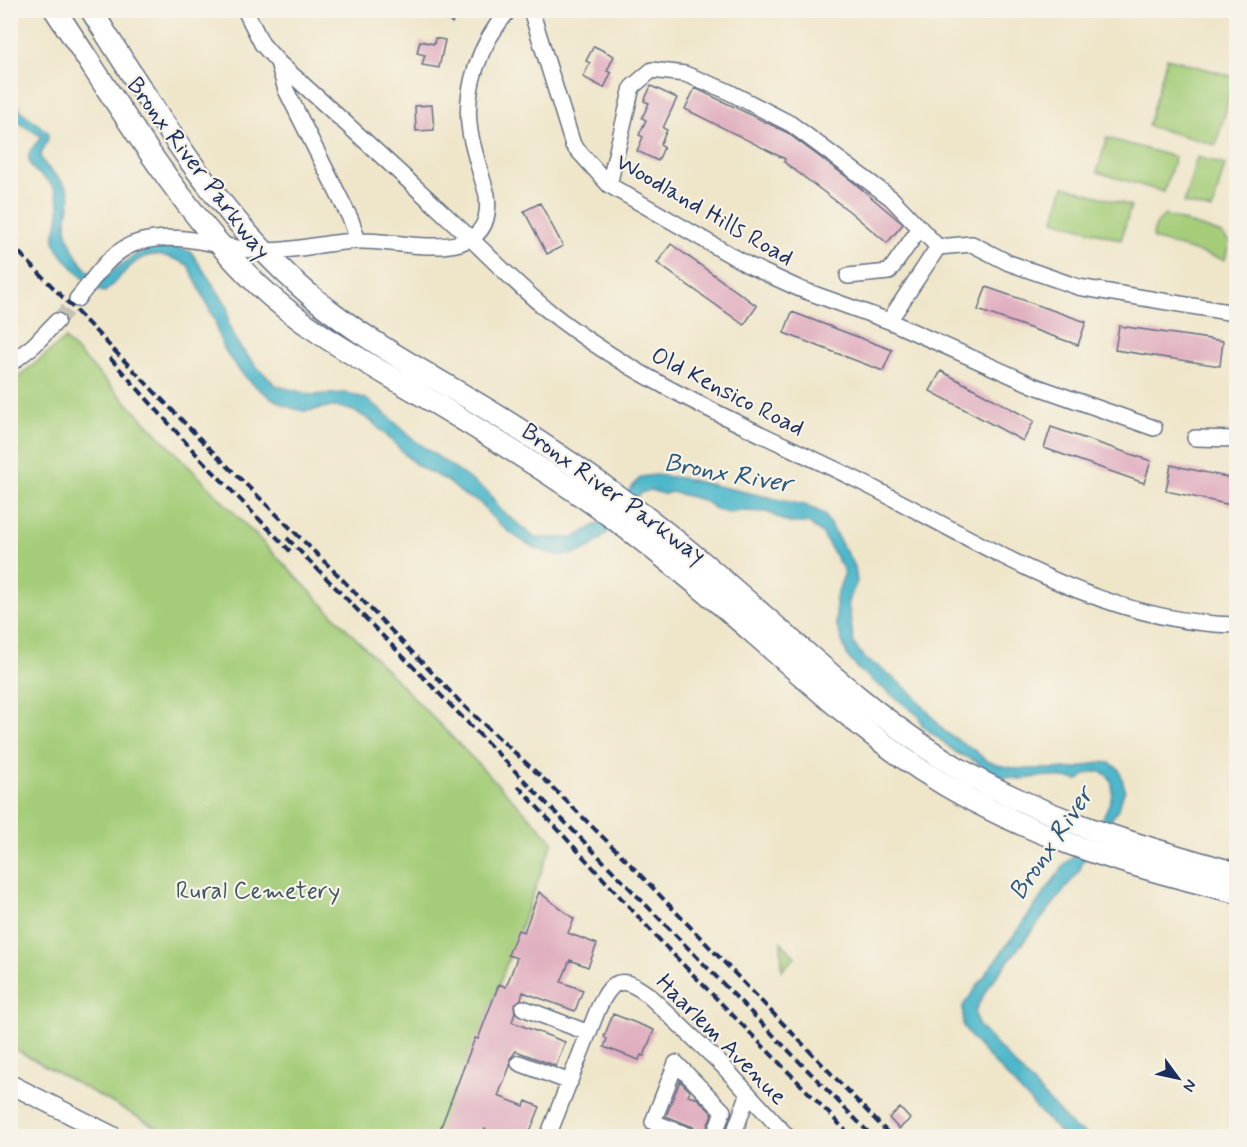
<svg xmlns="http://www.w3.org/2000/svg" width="1247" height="1147" viewBox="0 0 1247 1147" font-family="Mynerve,sans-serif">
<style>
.green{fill:#a5cd79;stroke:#607e6c;stroke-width:1.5}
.water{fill:#4eb8cb;stroke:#347494;stroke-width:1.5}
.building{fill:#e0aebf}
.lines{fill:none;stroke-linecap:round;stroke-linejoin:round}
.minor-tunnel{stroke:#c5c1b4;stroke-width:15;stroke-dasharray:15 8;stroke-linecap:butt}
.minor-casing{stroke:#656f84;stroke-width:18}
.major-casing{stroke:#656f84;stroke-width:21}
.highway-casing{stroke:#656f84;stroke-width:24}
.minor{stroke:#fff;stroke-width:15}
.major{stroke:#fff;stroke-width:18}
.highway{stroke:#fff;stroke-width:21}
.rail{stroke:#1b2f5e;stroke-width:4;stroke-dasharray:9 4.5;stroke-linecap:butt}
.labels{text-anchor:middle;stroke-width:4.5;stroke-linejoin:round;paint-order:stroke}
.street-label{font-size:24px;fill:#1b2f5e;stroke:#f7f3e8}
.park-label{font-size:24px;fill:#3e5665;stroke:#f7f3e8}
.water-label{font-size:26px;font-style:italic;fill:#2a587f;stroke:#f7f3e8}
</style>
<rect width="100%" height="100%" fill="#f7f3e8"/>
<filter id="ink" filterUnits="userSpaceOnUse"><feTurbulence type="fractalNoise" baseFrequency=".0167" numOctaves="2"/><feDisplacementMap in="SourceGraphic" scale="12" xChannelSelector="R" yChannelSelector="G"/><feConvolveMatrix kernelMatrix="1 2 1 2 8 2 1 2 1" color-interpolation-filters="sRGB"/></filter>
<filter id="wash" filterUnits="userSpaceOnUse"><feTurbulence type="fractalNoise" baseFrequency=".008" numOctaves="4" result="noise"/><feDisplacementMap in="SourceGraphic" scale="24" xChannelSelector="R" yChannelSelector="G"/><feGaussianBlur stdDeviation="1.35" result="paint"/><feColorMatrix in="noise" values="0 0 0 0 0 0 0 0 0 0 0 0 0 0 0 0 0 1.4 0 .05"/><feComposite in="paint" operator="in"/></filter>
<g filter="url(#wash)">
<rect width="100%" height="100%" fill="#efe6ca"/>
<path class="green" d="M1167 58 1235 77 1216 145 1148 126Z
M1107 138 1175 157 1164 192 1097 172Z
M1197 157 1225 165 1212 210 1184 203Z
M1064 186 1131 206 1121 240 1054 220Z
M1165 215 1222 234 1229 242 1225 260 1153 239C1152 230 1158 220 1165 215Z
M65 339 553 841 442 1136H172L11 1047V383Z
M781 942 795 957 782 970Z"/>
<path class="water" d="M11 95 22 112 48 132V139L40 156C47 173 62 176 69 192 72 202 66 214 66 224 66 238 77 260 87 270 91 274 99 276 104 278L133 256 156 247H174L191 252 228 307V323L239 346 257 367 277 386 312 395 346 393 364 398 379 408 413 439 489 493 500 509 535 538H574L601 522 641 477 655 475 681 478 808 506 824 514 855 567 857 582 848 602 854 644 865 659 881 668 912 693 945 732 977 752 985 760 998 765 1019 769H1075L1099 762 1110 763 1119 769 1125 789 1119 808 1082 863 1080 870 988 987 975 1011 978 1025 1074 1128 1090 1136H1064L1054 1127 972 1039 963 1026V1006L1065 864C1081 850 1106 819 1111 798 1118 773 1097 763 1079 780L1047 776 1021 779 998 776 987 771 975 761 957 753 922 725 919 716 859 670 848 657 836 624V597L845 572 823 535 808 523H789L767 512 740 511 729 513 717 510 703 500 672 492 664 494 650 490 641 493C619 518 595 560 557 555 532 551 510 534 492 517 487 513 485 506 480 503 476 499 469 499 464 495 458 491 453 485 447 481 438 475 427 472 418 466 399 451 385 430 365 417 351 408 338 405 322 408 316 410 310 411 304 411 268 406 219 360 216 323L188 265C143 241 135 263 105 292 92 290 56 253 54 240 54 236 56 230 57 226 60 211 61 204 55 190 49 176 33 176 29 160 27 148 38 145 41 136L11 118Z"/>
<g id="blocks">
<path class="building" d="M434 10H452L458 15 452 23Z
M435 38 445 40 439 68 422 65 425 55 417 53 420 41 434 44Z
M594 46 614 56 607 71 611 73 604 88 583 77 590 63 586 61Z
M651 86 677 98 663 128 667 130 660 145 664 147 658 161 637 151 643 137 639 135 646 120 642 118 649 103 644 101Z
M695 88 786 132 852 181 903 224 887 243 849 211 784 162 785 159 685 109Z
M432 105 434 130 416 131 415 106Z
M540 203 563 246 547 254 524 211Z
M671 244 757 306 744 325 657 263Z
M986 287 1086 322 1078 345 978 310Z
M792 312 892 350 883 371 784 333Z
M1119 326 1223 341 1220 366 1115 350Z
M941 371 1034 421 1023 441 930 391Z
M1051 427 1151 461 1144 483 1044 448Z
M1171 465 1236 479V506L1166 491Z
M539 892 574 919 568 933 597 944 588 967 570 960 561 982 583 990 575 1011 523 992 521 999 514 1005 515 1013 512 1022 565 1042 556 1066 516 1051 510 1059V1066L498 1096 524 1106 526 1101 540 1107 528 1137H504L485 1129 483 1137H437L475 1038 478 1039 499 984 506 987 517 958 508 955 518 930 524 932Z
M613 1014 654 1030 644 1056 641 1055 639 1060 604 1047 607 1039 604 1037Z
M680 1081 690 1091 688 1095 698 1099 712 1113 705 1134 693 1127 666 1116Z
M900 1108 910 1119 899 1129 889 1118Z"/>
</g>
</g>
<g filter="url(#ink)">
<use href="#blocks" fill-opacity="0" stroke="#656f84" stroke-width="1.5"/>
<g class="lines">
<path class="minor-tunnel" d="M57 321 77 299"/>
<defs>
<path id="minor" d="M245 10 262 44 278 62C337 115 396 169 454 223 486 252 516 285 550 312 639 383 751 428 853 478 974 537 1097 623 1236 625
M531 10 573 145 609 185 748 265 800 289 889 321 1035 386 1154 428
M278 62 286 90 351 220 358 241
M609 185 632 87 652 70 685 74 725 90 791 124 891 198 938 247
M848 276 889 272 920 228
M77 299C96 277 110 250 139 242 183 230 223 250 266 251 298 251 329 241 361 241 403 240 496 270 487 195 481 174 474 153 470 132 463 89 480 43 509 10
M889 321 938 247 972 244 1009 263 1078 287 1234 313
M10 364 34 345 57 321
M1195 438 1236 439
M523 1008 589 1033
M519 1063 570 1082
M548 1136 598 1009C611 981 620 974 647 994L722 1065 787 1136
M690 1136 653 1122 676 1063 723 1111 714 1136
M733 1136 748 1095"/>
<path id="major" d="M10 1084 113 1136"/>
<path id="highway" d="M55 10C117 102 178 207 257 284 303 328 359 358 413 390 474 426 534 463 592 503 650 544 704 590 757 636 810 683 862 731 921 770 1018 834 1124 865 1236 892
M91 10C155 111 218 217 310 295 359 336 415 367 470 399 527 433 582 469 635 509 746 590 838 695 956 767 1043 819 1139 846 1236 873"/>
</defs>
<use href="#minor" class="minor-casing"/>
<use href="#major" class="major-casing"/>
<use href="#highway" class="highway-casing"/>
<use href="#minor" class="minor"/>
<use href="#major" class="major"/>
<use href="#highway" class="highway"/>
<path class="rail" d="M10 243 207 446 338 575 464 706 549 784 624 858 891 1136
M110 358 199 457 290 551
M287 538 872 1136
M518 786 667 948 851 1136"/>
</g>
</g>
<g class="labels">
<g class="street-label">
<text transform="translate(199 168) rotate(53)" y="8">Bronx River Parkway</text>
<text transform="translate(705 209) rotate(30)" y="8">Woodland Hills Road</text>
<text transform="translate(728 391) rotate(27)" y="8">Old Kensico Road</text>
<text transform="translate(614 493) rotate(36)" y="8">Bronx River Parkway</text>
<text transform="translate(722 1039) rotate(45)" y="8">Haarlem Avenue</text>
</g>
<g class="park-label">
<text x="258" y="898">Rural Cemetery</text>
</g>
<g class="water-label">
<text transform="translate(728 472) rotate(10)" y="9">Bronx River</text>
<text transform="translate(1050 843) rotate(-56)" y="9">Bronx River</text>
</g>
</g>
<rect width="1247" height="1147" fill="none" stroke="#f7f3e8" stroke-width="36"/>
<g transform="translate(1178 1078) rotate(123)" stroke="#f7f3e8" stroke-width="4.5" paint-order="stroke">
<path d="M0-4.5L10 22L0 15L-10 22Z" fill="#1b2f5e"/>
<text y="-9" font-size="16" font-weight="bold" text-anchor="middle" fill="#1b2f5e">N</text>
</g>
</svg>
